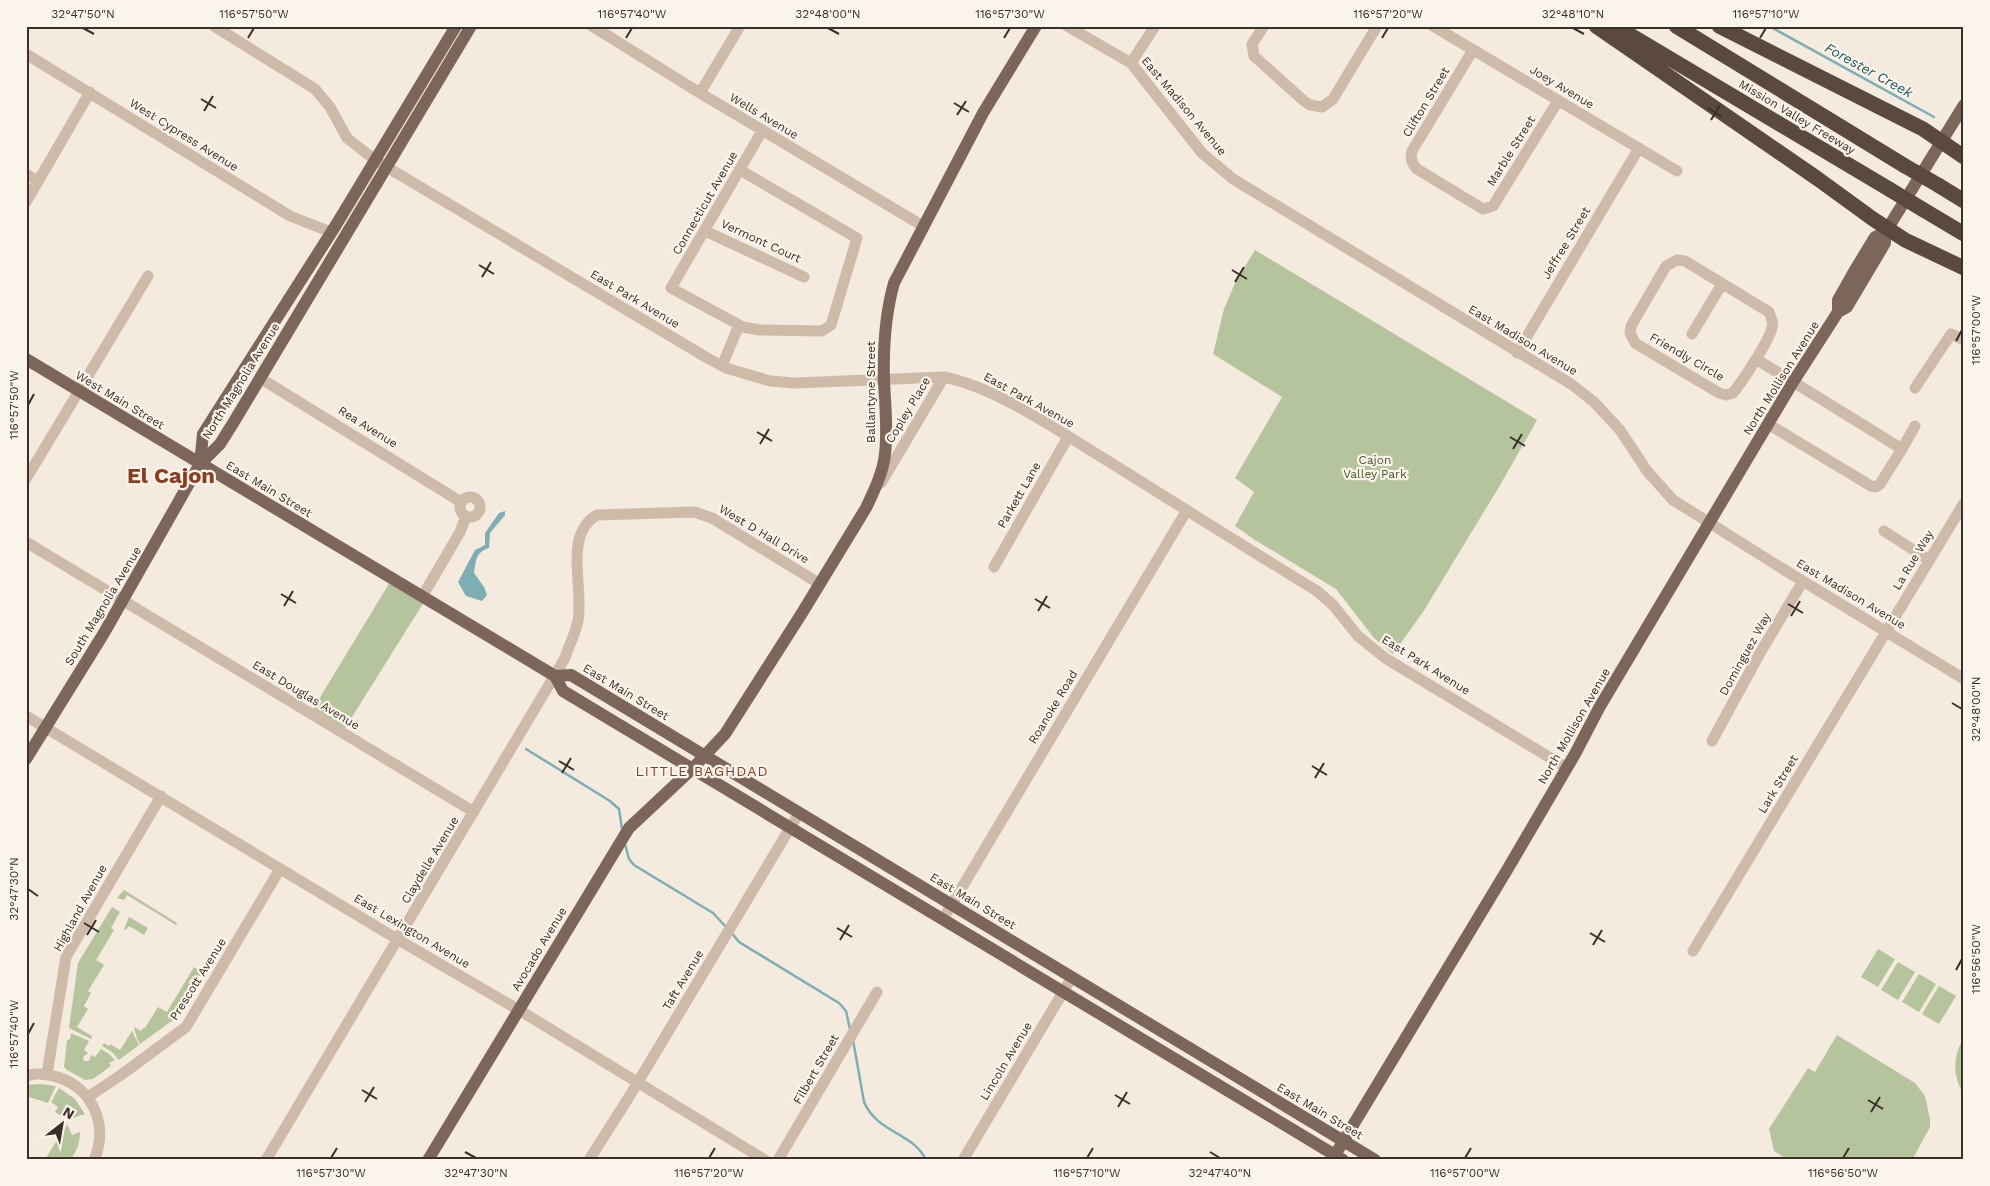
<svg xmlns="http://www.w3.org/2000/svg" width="1990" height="1186" viewBox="0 0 1990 1186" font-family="'Work Sans',sans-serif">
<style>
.green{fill:#b6c49d}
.water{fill:#7bafb3}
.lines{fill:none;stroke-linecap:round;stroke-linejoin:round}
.stream{stroke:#7bafb3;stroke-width:2.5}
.minor{stroke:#cdbaa9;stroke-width:11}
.major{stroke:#7c6659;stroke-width:12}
.highway{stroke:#5b4940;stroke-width:15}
.highway-bridge{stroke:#5b4940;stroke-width:15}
.ticks{fill:none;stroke:#3a2f29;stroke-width:2}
.labels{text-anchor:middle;stroke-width:4.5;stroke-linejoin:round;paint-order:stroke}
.street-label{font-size:12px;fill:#3a2f29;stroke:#fbf4eb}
.park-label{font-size:12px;fill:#47592b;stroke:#fbf4eb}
.water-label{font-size:14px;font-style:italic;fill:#1c585e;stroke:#fbf4eb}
.neighbourhood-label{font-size:14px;letter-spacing:1px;fill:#8d3b1e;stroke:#fbf4eb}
.town-label{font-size:22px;font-weight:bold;fill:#8d3b1e;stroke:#fbf4eb}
.neatline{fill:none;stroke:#3a2f29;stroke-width:2}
.ticks-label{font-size:12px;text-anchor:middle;fill:#3a2f29}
</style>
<rect width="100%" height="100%" fill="#f4eade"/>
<path class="green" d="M1255 250 1537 420 1499 487 1423 612 1393 654 1374 638 1336 589 1255 540 1235 526 1254 492 1235 478 1282 397 1213 354 1224 309 1235 283Z
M390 582 424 602 342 733 310 714Z
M124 890 177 923 176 925 127 895 124 900 117 898Z
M112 907 120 912 111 928 114 930 96 960 104 965 88 991 91 993 84 1006 88 1009 77 1027 92 1036 91 1039 69 1028 78 963Z
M129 917 148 928 144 935 129 926 126 930 124 929Z
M1878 949 1895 959 1878 987 1861 977Z
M1898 962 1915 972 1898 1000 1881 990Z
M194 967 202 972 173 1020 140 1044 137 1039 134 1027 141 1031 143 1028H145L158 1007 167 1012Z
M1919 974 1936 984 1919 1012 1902 1002Z
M1939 986 1956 996 1939 1024 1922 1014Z
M132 1031 139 1045 119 1060 112 1052 102 1046 104 1043 109 1046 110 1044 120 1050Z
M71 1033 89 1041 84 1050 88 1053 83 1057 84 1061H89L91 1055 95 1057 101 1049 109 1054 115 1060 109 1063 111 1066 93 1079 85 1080 67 1070 64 1067 67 1040 70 1039Z
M1837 1035 1915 1083 1925 1096 1930 1119V1127L1912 1160H1788L1774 1151 1769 1129 1808 1068 1815 1072Z
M1964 1037V1095C1952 1076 1953 1056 1964 1037Z
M41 1084 56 1086 48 1103 26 1096V1085Z
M59 1088 75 1099 85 1114 67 1120 55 1112 58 1107 51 1102Z
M67 1124 72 1135 80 1132C80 1143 77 1151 70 1160H49L46 1158Z"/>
<path class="water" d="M505 511V515L490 533 489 548C476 552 476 560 474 573L484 587 487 595 482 601 466 596 458 582 475 550 485 545V533L499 513Z"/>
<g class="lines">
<path class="stream" d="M1769 26 1934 117
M526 749 610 801 619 809 622 829
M625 844 629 859 634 865 713 913 727 928
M731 932 739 942 839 1003 846 1011 850 1029
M853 1040 864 1102C878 1134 913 1132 926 1160"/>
<path class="minor" d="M214 26 315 89 330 107 347 138 375 160 709 359 726 368 770 381 795 383 944 377C996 388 1049 425 1095 453 1169 499 1243 546 1317 591L1333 605 1358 636 1385 658 1567 768
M592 26 700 93 923 226
M1067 26 1131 63 1202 153 1233 179 1571 384 1594 402 1620 430 1647 471 1673 500 1783 569 1964 679
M1264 26 1252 44 1254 56 1304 101 1310 105 1322 107 1333 99 1377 26
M1433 26 1677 171
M1473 50 1412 151C1410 158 1412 164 1417 169L1483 209 1493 206 1558 101
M26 54 290 216 331 232
M1131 63 1155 26
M700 93 740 26
M740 170 857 238 831 325 822 331 760 330 743 327 671 288 762 131
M26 174 38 181
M26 202 90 92
M705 231 804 277
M1677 260 1685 261 1769 312C1771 318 1774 322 1772 328 1769 341 1742 382 1733 393L1726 395 1719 393 1635 343 1630 333 1631 326 1666 266Z
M1692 334 1722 284
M1517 353 1639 148
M1756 359 1902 449 1880 484 1876 487 1871 486 1768 424
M722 366 739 325
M260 378 461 502
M1915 388 1951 334 1964 340
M1902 449 1915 426
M26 479 148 276
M881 483 944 377
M460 507a10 10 0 1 1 20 0a10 10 0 1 1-20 0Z
M1884 531 1929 560
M26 542 474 812
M994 567 1068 437
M422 597 460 532 466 516
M26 716 397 939 519 1010 765 1160
M1712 741 1760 653 1803 581
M943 919 1187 510
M1693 951 1964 503
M47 1074 66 957 161 796
M26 1076C34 1073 45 1074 53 1076 91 1084 110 1125 94 1160
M88 1097 121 1075 186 1027 280 869
M266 1160 565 658C569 646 575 634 578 621 584 588 563 534 597 515L694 512 712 518 820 584
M589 1160 629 1097 799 813
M778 1160 877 992
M963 1160 1072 977"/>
<path class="major" d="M1888 228 1964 105
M26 359 555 676 563 691 1343 1160
M200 464 203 434 336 225 456 26
M555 676 571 675 1375 1160
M26 759 104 633 200 464 220 444 235 420 471 26
M428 1160 629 828 693 768 725 734 802 613 866 508C874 491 883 473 885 454 888 430 885 405 884 381 883 347 885 315 894 283L983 113 1036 26
M1332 1160 1507 870 1575 754 1599 708 1793 382 1838 312 1847 307 1885 243V233L1875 237 1855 270 1838 300V312"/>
<path class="highway" d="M1596 26 1818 179 1873 219 1905 240 1964 268
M1615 26 1889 189
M1676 26 1905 166
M1719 26 1923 129 1964 157
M1938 185 1964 201
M1922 209 1964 234"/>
<path class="highway-bridge" d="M1905 166 1938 185
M1889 189 1922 209"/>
</g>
<path class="ticks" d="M83 28 94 34M828 28 839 34M1573 28 1584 34M248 38 254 28M626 38 632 28M1004 38 1010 28M1382 38 1388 28M1760 38 1766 28M201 99 216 108M954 103 969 112M1708 108 1722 117M204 111 213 96M957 115 966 101M1711 120 1720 105M479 265 494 274M1232 270 1247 279M482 277 491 262M1235 282 1244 267M1956 341 1962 330M28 405 34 394M757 432 772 441M1510 437 1525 446M760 444 769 429M1513 449 1522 434M281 594 296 603M1035 599 1050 608M1788 604 1803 613M284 606 293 591M1038 611 1047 596M1791 616 1800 601M1952 703 1962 709M559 761 574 770M1312 766 1327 775M562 773 571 758M1315 778 1324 763M28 889 38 896M84 923 99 932M837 928 852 937M1590 933 1605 942M87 935 96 920M840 940 849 925M1593 945 1602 930M1956 970 1962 959M28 1034 34 1023M362 1090 377 1099M1115 1095 1130 1104M1868 1100 1883 1109M365 1102 374 1087M1118 1107 1127 1092M1871 1112 1880 1097M465 1152 476 1158M1210 1152 1220 1158M331 1158 337 1148M709 1158 715 1148M1087 1158 1093 1148M1465 1158 1471 1148M1843 1158 1849 1148"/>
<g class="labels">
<g class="street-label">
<text transform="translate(1562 87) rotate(31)" y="4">Joey Avenue</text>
<text transform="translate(1426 102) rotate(-59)" y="4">Clifton Street</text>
<text transform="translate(1184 106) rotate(50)" y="4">East Madison Avenue</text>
<text transform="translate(764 116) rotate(31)" y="4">Wells Avenue</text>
<text transform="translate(1797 117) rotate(31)" y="4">Mission Valley Freeway</text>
<text transform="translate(184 135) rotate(32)" y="4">West Cypress Avenue</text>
<text transform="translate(1511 151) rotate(-58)" y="4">Marble Street</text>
<text transform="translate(705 203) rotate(-60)" y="4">Connecticut Avenue</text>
<text transform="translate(761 241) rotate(25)" y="4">Vermont Court</text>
<text transform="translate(1566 243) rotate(-59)" y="4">Jeffree Street</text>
<text transform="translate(635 299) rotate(31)" y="4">East Park Avenue</text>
<text transform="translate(1523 340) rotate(31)" y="4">East Madison Avenue</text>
<text transform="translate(1687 357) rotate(30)" y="4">Friendly Circle</text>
<text transform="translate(1781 378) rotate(-58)" y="4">North Mollison Avenue</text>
<text transform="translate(241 381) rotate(-58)" y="4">North Magnolia Avenue</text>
<text transform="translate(871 392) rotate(-90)" y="4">Ballantyne Street</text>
<text transform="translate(120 400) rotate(31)" y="4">West Main Street</text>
<text transform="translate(1029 400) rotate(29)" y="4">East Park Avenue</text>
<text transform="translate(908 410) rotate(-59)" y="4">Copley Place</text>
<text transform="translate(368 427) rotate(32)" y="4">Rea Avenue</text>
<text transform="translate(269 489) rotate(31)" y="4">East Main Street</text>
<text transform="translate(1019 495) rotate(-60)" y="4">Parkett Lane</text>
<text transform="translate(764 534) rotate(31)" y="4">West D Hall Drive</text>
<text transform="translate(1913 560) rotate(-59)" y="4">La Rue Way</text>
<text transform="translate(1851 594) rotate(31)" y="4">East Madison Avenue</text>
<text transform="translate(103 606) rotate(-59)" y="4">South Magnolia Avenue</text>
<text transform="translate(1745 654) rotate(-61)" y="4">Dominguez Way</text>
<text transform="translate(1426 665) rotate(32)" y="4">East Park Avenue</text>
<text transform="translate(626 692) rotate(31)" y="4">East Main Street</text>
<text transform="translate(306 695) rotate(31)" y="4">East Douglas Avenue</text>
<text transform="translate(1053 707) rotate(-59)" y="4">Roanoke Road</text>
<text transform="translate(1574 726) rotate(-60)" y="4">North Mollison Avenue</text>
<text transform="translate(1778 784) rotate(-59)" y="4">Lark Street</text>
<text transform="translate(430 860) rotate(-59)" y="4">Claydelle Avenue</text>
<text transform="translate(973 901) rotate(31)" y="4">East Main Street</text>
<text transform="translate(80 908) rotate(-61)" y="4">Highland Avenue</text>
<text transform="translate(412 931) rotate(31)" y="4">East Lexington Avenue</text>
<text transform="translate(539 949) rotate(-59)" y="4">Avocado Avenue</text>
<text transform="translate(198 979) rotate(-58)" y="4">Prescott Avenue</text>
<text transform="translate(683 980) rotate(-59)" y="4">Taft Avenue</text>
<text transform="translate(1006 1061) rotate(-59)" y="4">Lincoln Avenue</text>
<text transform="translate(816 1069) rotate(-60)" y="4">Filbert Street</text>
<text transform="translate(1320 1111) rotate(31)" y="4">East Main Street</text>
</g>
<g class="park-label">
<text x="1375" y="464">Cajon<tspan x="1375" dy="14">Valley Park</tspan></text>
</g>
<g class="water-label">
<text transform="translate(1869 70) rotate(29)" y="5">Forester Creek</text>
</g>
<g class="neighbourhood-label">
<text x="702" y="776">LITTLE BAGHDAD</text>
</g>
<g class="town-label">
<text x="171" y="483">El Cajon</text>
</g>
</g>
<rect width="1990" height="1186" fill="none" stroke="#fbf4eb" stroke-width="55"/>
<g transform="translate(62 1124) rotate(31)" stroke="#fbf4eb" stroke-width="4" paint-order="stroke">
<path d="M0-4L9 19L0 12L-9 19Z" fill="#3a2f29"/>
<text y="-8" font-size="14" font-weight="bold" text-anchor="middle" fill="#3a2f29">N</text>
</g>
<rect x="28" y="28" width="1934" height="1130" class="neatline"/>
<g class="ticks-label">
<text x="83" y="18">32°47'50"N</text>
<text x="254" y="18">116°57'50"W</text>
<text x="632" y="18">116°57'40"W</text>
<text x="828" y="18">32°48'00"N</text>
<text x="1010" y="18">116°57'30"W</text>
<text x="1388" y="18">116°57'20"W</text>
<text x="1573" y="18">32°48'10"N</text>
<text x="1766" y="18">116°57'10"W</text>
<text transform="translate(1976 330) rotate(-90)" y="4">116°57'00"W</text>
<text transform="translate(14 405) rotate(-90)" y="4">116°57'50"W</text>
<text transform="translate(1976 709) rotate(-90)" y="4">32°48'00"N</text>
<text transform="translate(14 889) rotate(-90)" y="4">32°47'30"N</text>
<text transform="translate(1976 959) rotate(-90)" y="4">116°56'50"W</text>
<text transform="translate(14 1034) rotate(-90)" y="4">116°57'40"W</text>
<text x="331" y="1177">116°57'30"W</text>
<text x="476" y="1177">32°47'30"N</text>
<text x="709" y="1177">116°57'20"W</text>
<text x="1087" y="1177">116°57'10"W</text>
<text x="1220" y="1177">32°47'40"N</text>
<text x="1465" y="1177">116°57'00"W</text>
<text x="1843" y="1177">116°56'50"W</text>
</g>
</svg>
